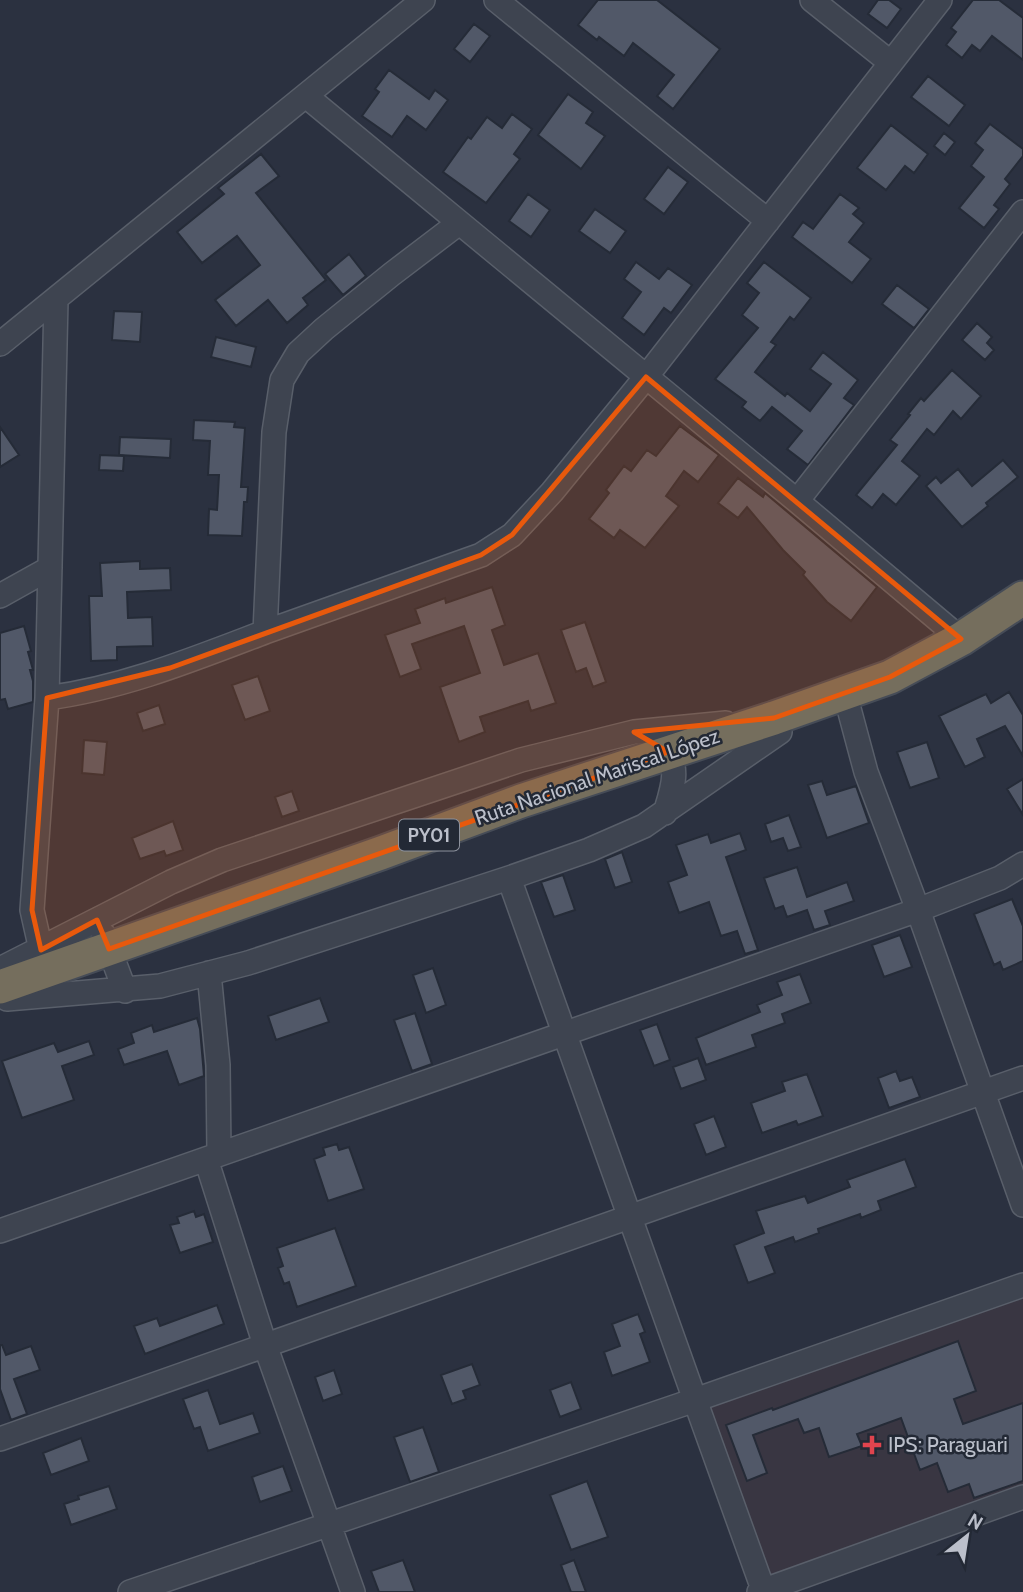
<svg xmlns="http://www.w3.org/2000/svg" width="1023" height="1592" viewBox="0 0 1023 1592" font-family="Cabin,sans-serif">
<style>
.medical{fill:#393642}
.building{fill:#515868;stroke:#252b37;stroke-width:2}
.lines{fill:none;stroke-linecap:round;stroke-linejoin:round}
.minor-casing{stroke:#595f6a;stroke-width:26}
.highway-casing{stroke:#464c57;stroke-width:37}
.minor{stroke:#3e4450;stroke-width:23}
.highway{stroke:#756e5d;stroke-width:33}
.marked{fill:#e8590c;fill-opacity:0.2;stroke:#e8590c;stroke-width:5;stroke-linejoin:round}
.health-dot{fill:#e0444e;stroke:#232935;stroke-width:2.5}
.labels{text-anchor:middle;stroke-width:5;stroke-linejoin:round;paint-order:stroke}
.shield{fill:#232935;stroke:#8d929d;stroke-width:2}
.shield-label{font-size:19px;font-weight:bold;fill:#bbbfca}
.street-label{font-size:21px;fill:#bbbfca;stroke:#232935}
.poi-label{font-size:21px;fill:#bbbfca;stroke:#232935;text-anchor:start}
</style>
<rect width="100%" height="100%" fill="#2b3140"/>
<path class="medical" d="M1023 1295V1485L771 1576 705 1404Z"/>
<path class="building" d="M598 0H657L720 49 673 109 657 96 674 75 633 43 624 56 599 37 597 40 578 25Z
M878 0H889L901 9 887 28 868 14Z
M973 0H999L1023 18V60L992 36 980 51 972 45 962 58 946 45 956 32 951 28Z
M474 24 490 36 470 62 454 49Z
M389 70 429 99 435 90 448 100 426 130 407 116 392 137 362 116 379 92 375 89Z
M928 76 965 105 949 126 911 97Z
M568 94 593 112 586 123 605 136 581 169 538 135Z
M512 114 532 129 514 154 520 159 486 203 443 172 468 137 471 139 487 117 502 128Z
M990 124 1023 149V156L1005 179 1010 184 994 205 999 209 984 228 959 208 984 177 971 166 983 150 975 143Z
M891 125 928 154 914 173 905 166 886 190 857 168Z
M944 133 955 142 945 155 934 146Z
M261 154 279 176 256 193 326 280 303 298 308 305 287 323 268 300 236 326 215 300 260 265 237 236 202 263 177 232 224 194 218 188Z
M668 167 688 182 664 214 644 199Z
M528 194 550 210 531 237 509 221Z
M840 194 859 208 853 214 864 223 849 242 871 259 852 283 792 237 803 222 813 229Z
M595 209 626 231 610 253 579 231Z
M349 254 366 276 343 295 325 274Z
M636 262 659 279 668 268 692 285 671 313 664 308 644 335 622 318 641 292 624 279Z
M764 262 811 298 794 320 790 317 771 342 776 345 755 372 785 396 787 393 810 411 831 384 810 369 823 352 858 380 844 398 854 405 808 465 787 449 802 431 772 407 760 421 742 407 746 402 715 379 758 328 742 315 759 293 747 283Z
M897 285 929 309 914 328 882 304Z
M114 311 142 312 140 342 112 340Z
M977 323 992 337 987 343 994 350 985 360 962 340Z
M216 337 256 347 251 367 211 357Z
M952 370 981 396 961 419 953 411 934 435 927 429 902 461 920 476 896 505 883 494 872 508 856 495 897 445 890 440 910 415 908 414 921 398 924 401Z
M194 420 235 422 234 427 245 428 241 487H248L247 502H244L242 536 208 535 209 509 217 510 219 475H208L210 441 193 440Z
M680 426 719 455 698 482 684 471 666 496 679 506 645 548 620 530 614 538 589 519 609 493 606 490 624 466 631 471 647 450 656 456Z
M0 427 19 455 0 467Z
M120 437 171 439 170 458 119 455Z
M100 455 124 456 123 471 99 470Z
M1003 460 1018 477 986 503 988 506 962 527 926 486 936 477 941 483 958 469 972 486Z
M738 478 763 497 765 493 877 587 851 621 827 602 803 575 805 572 783 550 747 507 738 518 718 503Z
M140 561V569L170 568 171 590 127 592 128 618 152 617 153 646 117 647V660L91 661 89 596H102L100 563Z
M492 587 505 625 492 630 504 665 538 653 556 703 531 711 528 701 480 717 485 732 459 742 440 687 480 673 464 626 412 644 421 669 400 677 385 635 420 623 415 609 445 598 446 603Z
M585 622 606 682 593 687 586 668 576 672 561 630Z
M24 626 31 651 28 652 33 670H30L33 681V702L8 709 5 699 0 700V633Z
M258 676 270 711 245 720 232 685Z
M1009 692 1023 715V756L1005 726 977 739 985 757 965 767 939 716 986 694 991 703Z
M159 705 165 724 143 731 137 713Z
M84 740 107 742 104 775 82 773Z
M927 742 939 778 910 788 897 752Z
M1023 779V815L1007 789Z
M822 781 827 795 856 786 869 823 827 838 808 785Z
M292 791 299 811 282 817 275 797Z
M789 815 801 847 788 851 783 838 771 842 765 824Z
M173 821 183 850 166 856 164 851 140 859 132 838Z
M740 833 746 850 726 857 758 950 745 954 737 931 721 936 709 902 679 913 668 882 687 875 676 845 708 834 711 843Z
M622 852 632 882 615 888 605 859Z
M797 867 807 897 847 882 854 901 825 911 830 925 814 930 807 910 787 917 783 906 775 909 764 878Z
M563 875 575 910 554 917 541 882Z
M1012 899 1023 926V961L1003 970 1000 962 994 965 974 914Z
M900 935 912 967 884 977 872 945Z
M433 968 446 1005 426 1013 413 975Z
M800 974 811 1003 782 1014 785 1023 752 1035 756 1047 706 1065 696 1038 760 1012 757 1005 782 995 777 982Z
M320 998 329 1022 276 1040 268 1016Z
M415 1013 432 1064 412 1071 394 1020Z
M197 1018 200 1029 204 1076 179 1085 167 1051 124 1065 118 1049 134 1043 131 1033 152 1025 154 1032Z
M657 1024 670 1060 654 1066 640 1030Z
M89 1041 94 1055 62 1066 74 1100 22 1118 2 1061 54 1043 58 1052Z
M698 1058 706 1080 681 1089 673 1067Z
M896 1071 900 1081 912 1077 920 1097 889 1108 878 1078Z
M807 1074 823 1116 798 1125 796 1121 762 1133 751 1103 785 1091 782 1082Z
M714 1116 726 1147 706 1155 694 1124Z
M337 1144 339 1150 349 1147 364 1189 328 1201 314 1159 325 1155 323 1148Z
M905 1159 916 1187 878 1201 881 1210 861 1218 860 1214 818 1229 819 1233 795 1242 793 1237 765 1247 775 1273 748 1283 734 1245 764 1233 756 1211 805 1196 808 1203 850 1187 847 1180Z
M194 1211 196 1217 204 1214 213 1242 180 1253 170 1225 179 1223 177 1217Z
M335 1228 356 1286 297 1307 289 1282 284 1284 278 1268 283 1266 277 1248Z
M217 1305 224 1324 145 1354 134 1326 157 1318 160 1326Z
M638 1314 645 1332 640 1334 650 1362 612 1376 604 1352 620 1346 612 1324Z
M958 1341 976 1391 954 1399 963 1424 1023 1403V1481L974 1498 969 1484 948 1492 937 1463 920 1470 901 1418 857 1434 862 1446 829 1457 819 1428 804 1433 798 1419 753 1435 767 1473 747 1481 726 1425 772 1408 773 1410Z
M0 1345H2L6 1355 31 1346 40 1370 14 1379 27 1414 11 1420 0 1389Z
M472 1364 480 1385 463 1391 466 1399 452 1404 441 1375Z
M334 1370 342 1394 323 1401 315 1377Z
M571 1382 581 1409 560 1417 550 1390Z
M208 1390 220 1424 253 1413 260 1433 208 1451 200 1427 194 1429 183 1399Z
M423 1427 439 1472 410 1482 394 1437Z
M81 1438 89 1461 51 1475 43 1453Z
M283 1466 292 1491 260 1502 252 1477Z
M587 1481 608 1537 571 1550 550 1495Z
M109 1486 117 1509 71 1525 64 1504 79 1499 78 1496Z
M403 1560 415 1592H379L371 1571Z
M574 1560 586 1592H571L561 1565Z"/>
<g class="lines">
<defs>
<path id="minor" d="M496 0 768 221
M812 0 891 63
M306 96 797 501 961 639
M459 223 392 274 324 329 298 353 282 380 274 432 265 632 481 555 512 535 552 492 646 377 940 0
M0 344 423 0
M797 501 1023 212
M0 596 50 568
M47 698C123 688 194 659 265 632
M848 705 866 772 918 910 1023 1205
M659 747C683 761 672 790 665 813
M104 935 125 991
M41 950 32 910 47 698 56 300
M0 969 171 882 222 860 521 760 634 732 726 723
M209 973 218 1065 219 1154
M7 999 160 986 248 963 509 878 589 850 644 826 780 732
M206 1159 265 1345 353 1592
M0 1231 918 910 1000 878 1023 864
M0 1439 1023 1078
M130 1592 695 1400 509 878
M759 1592 1023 1497
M764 1592 695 1400 1023 1285"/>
<path id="highway" d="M0 987 381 853 521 801 774 718 890 677 961 639 1023 598"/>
</defs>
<use href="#minor" class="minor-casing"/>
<use href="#highway" class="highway-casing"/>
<use href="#minor" class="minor"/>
<use href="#highway" class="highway"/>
</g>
<path class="marked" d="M646 377 961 639 890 677 774 718 634 732 668 752 109 949 97 920 41 950 32 910 47 698 170 668 481 555 512 535Z"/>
<path class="health-dot" d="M868.5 1434.5h7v7h7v7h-7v7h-7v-7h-7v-7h7z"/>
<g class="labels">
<rect class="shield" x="399" y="819.5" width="60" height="31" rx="5"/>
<g class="shield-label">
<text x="429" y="842">PY01</text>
</g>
<g class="street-label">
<text transform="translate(597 777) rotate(-19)" y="7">Ruta Nacional Mariscal López</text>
</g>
<g class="poi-label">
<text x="888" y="1452">IPS: Paraguari</text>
</g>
</g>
<g transform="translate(967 1536) rotate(30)" stroke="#232935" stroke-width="5" paint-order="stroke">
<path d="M0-5L12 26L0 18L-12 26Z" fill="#bbbfca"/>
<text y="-10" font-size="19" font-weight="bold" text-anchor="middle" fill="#bbbfca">N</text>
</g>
</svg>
